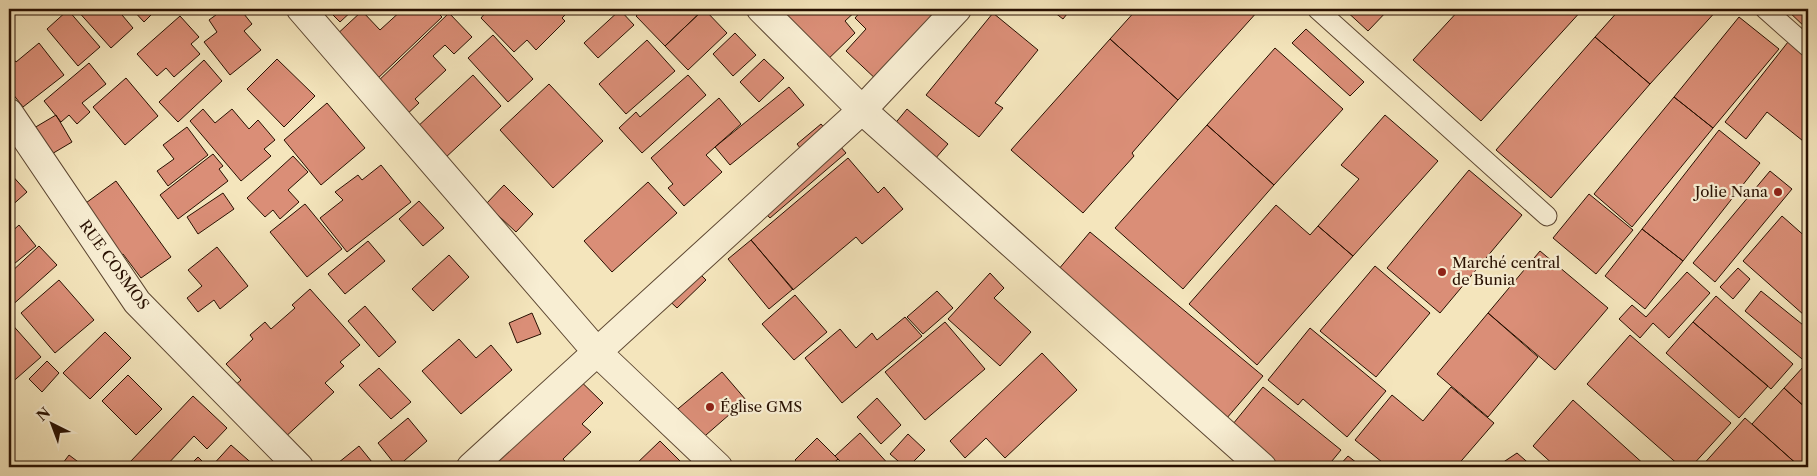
<svg xmlns="http://www.w3.org/2000/svg" width="1817" height="476" viewBox="0 0 1817 476" font-family="'Libre Caslon Text',serif">
<style>
.building{fill:#da8e77;stroke:#281001}
.lines{fill:none;stroke-linecap:round;stroke-linejoin:round}
.lane-casing{stroke:#5b4530;stroke-width:21}
.street-casing{stroke:#5b4530;stroke-width:30}
.lane{stroke:#f8eed3;stroke-width:19}
.street{stroke:#f8eed3;stroke-width:28}
.poi-dot{fill:#8f2418;stroke:#f8eed3;stroke-width:2}
.labels{text-anchor:middle;stroke-width:4.5;stroke-linejoin:round;paint-order:stroke}
.poi-label{font-size:15px;fill:#281001;stroke:#f8eed3;text-anchor:start}
.street-label{font-size:15px;fill:#281001;stroke:#f8eed3}
</style>
<rect width="100%" height="100%" fill="#f4e5bc"/>
<filter id="stains"><feTurbulence type="fractalNoise" baseFrequency=".004" numOctaves="4"/><feColorMatrix values="0 0 0 0 .2 0 0 0 0 .09 0 0 0 0 .02 0 0 0 .5 -.17"/></filter>
<radialGradient id="worn" r=".72"><stop offset=".6" stop-color="#630" stop-opacity="0"/><stop offset="1" stop-color="#630" stop-opacity=".3"/></radialGradient>
<path class="building" d="M9 9H21L9 20Z
M76 9H117L133 28 111 48Z
M132 9H157L144 22Z
M224 9H240L252 24 244 31 261 50 230 75 204 42 217 32 209 20Z
M327 9H354L340 22Z
M403 9H434L442 17 374 82 333 38 362 11 380 30Z
M484 9H571L562 18 565 21 536 50 527 40 514 52 481 18 487 11Z
M644 9H704L665 46 636 16Z
M704 9 727 33 688 70 665 46Z
M764 9H858L845 21 855 33 820 67Z
M863 9H947L879 82 846 51 866 29 855 18Z
M1050 9H1071L1063 19Z
M1137 9H1256L1258 11 1178 100 1110 39Z
M1344 9H1389L1368 31Z
M1460 9H1583L1481 121 1413 60Z
M1620 9H1718L1650 84 1595 37Z
M1786 9H1808V30Z
M68 10 100 47 78 66 47 29Z
M620 10 634 25 598 58 584 43Z
M449 13 472 37 454 54 445 45 433 56 446 70 415 99 419 103 404 117 374 85Z
M993 13 1038 50 995 103 1003 108 979 137 926 95Z
M180 16 199 37 191 44 200 54 174 77 166 68 157 76 137 54Z
M1739 17 1779 49 1713 128 1674 97Z
M1306 29 1364 82 1350 96 1292 43Z
M735 33 756 55 733 76 713 54Z
M493 35 533 79 508 102 468 58Z
M1595 37 1650 84 1551 198 1496 150Z
M1110 39 1178 100 1132 153 1134 156 1083 213 1011 150Z
M647 40 675 71 626 114 599 84Z
M1788 42 1808 58V145L1767 112 1746 139 1725 122Z
M39 43 64 75 23 107 9 89V53L16 62Z
M1275 48 1343 109 1274 185 1207 125Z
M277 59 315 96 284 127 247 89Z
M764 59 784 78 759 102 740 82Z
M204 60 222 81 178 122 159 102Z
M89 63 106 84 82 103 90 112 77 124 69 115 61 122 44 101Z
M473 75 501 106 444 159 415 129Z
M688 75 706 95 642 153 619 128 636 112 640 117Z
M126 78 158 116 125 145 93 107Z
M549 84 603 141 553 188 500 130Z
M789 87 804 105 730 165 715 147Z
M1674 97 1713 128 1632 227 1594 194Z
M719 98 741 124 706 155 722 172 684 206 668 188 673 184 651 158Z
M327 103 365 148 321 185 284 140Z
M203 109 215 123 232 109 249 129 258 120 275 140 264 149 271 156 241 181 190 121Z
M907 109 948 144 928 167 888 132Z
M56 115 72 142 50 155 34 128Z
M1385 115 1438 161 1353 256 1318 226 1359 179 1341 165Z
M821 124 846 153 770 218 756 203 808 158 797 144Z
M1207 125 1274 185 1183 289 1115 228Z
M187 127 208 155 168 186 157 171 174 159 163 145Z
M1719 130 1760 163 1683 261 1642 229Z
M213 154 223 166 219 169 228 181 178 219 160 195Z
M293 156 308 172 288 190 299 202 280 219 273 210 265 217 247 198Z
M848 158 878 193 884 187 903 209 862 244 856 237 793 290 751 240Z
M381 165 411 202 347 252 320 218 343 200 335 192 358 175 362 180Z
M1469 170 1522 215 1440 313 1387 268Z
M1770 171 1792 189 1715 282 1693 263Z
M9 172 27 192 9 208Z
M116 181 171 257 141 278 123 254 116 259 79 208Z
M648 182 677 213 612 272 584 241Z
M504 185 533 214 516 232 486 204Z
M223 193 234 209 198 234 187 217Z
M1589 194 1633 230 1596 274 1553 238Z
M419 201 444 228 423 246 399 219Z
M305 204 342 249 307 277 270 232Z
M1276 205 1310 235 1318 226 1353 256 1257 365 1189 304Z
M1782 216 1808 239V310L1804 315 1743 261Z
M19 225 36 246 9 268V234Z
M1642 229 1683 261 1645 309 1605 276Z
M1090 232 1263 376 1214 433 1042 289Z
M751 240 793 289 769 309 728 259Z
M368 241 385 261 345 294 328 274Z
M39 246 57 265 9 308V274Z
M217 247 248 286 220 309 214 300 198 312 187 298 202 286 188 270Z
M1540 251 1608 308 1555 370 1488 313Z
M449 255 469 277 433 311 412 289Z
M690 264 706 280 677 308 660 292Z
M1375 266 1430 313 1376 377 1320 331Z
M1738 268 1750 279 1733 299 1720 287Z
M1687 272 1710 293 1669 338 1653 323 1640 338 1619 319 1632 305 1646 317Z
M990 273 1004 288 994 298 1031 332 1000 366 948 319Z
M59 280 94 320 55 353 21 313Z
M310 289 360 345 340 362 344 366 325 383 334 392 282 440 234 386 241 380 226 364 253 339 250 335 265 322 271 329 295 308 292 305Z
M937 291 953 308 923 334 907 317Z
M1761 291 1808 329V364L1745 311Z
M795 295 827 332 794 360 762 324Z
M1716 296 1793 364 1771 389 1693 322Z
M365 306 396 342 379 357 348 321Z
M532 313 541 334 517 343 509 323Z
M1488 313 1538 357 1488 417 1437 374Z
M905 317 922 336 842 403 805 358 840 329 856 348 872 333 877 340Z
M9 321 41 357 9 385Z
M945 322 985 369 925 420 885 372Z
M1693 322 1768 386 1739 418 1666 353Z
M1310 328 1386 391 1347 437 1303 399 1298 405 1268 380Z
M105 332 131 358 90 399 63 373Z
M1630 335 1731 423 1691 467H1681L1587 384Z
M459 339 476 358 491 345 512 370 461 414 422 371Z
M1042 353 1077 390 1005 458 986 438 965 458 950 441Z
M47 361 59 373 42 392 29 379Z
M1804 366 1808 370V410L1784 388Z
M566 367 603 403 582 424 591 432 563 459 570 467H466Z
M379 368 411 402 391 419 359 385Z
M722 372 746 400 698 442 673 413Z
M128 375 162 409 136 435 102 401Z
M1263 387 1341 450 1327 467H1254L1220 440Z
M1451 387 1494 423 1456 467H1388L1355 440 1392 395 1423 421Z
M1784 388 1808 410V467H1800L1752 424Z
M193 396 227 428 207 449 194 436 165 467H136L130 462Z
M877 398 901 425 881 444 857 417Z
M1573 400 1647 467H1556L1533 446Z
M408 418 427 441 397 467 378 443Z
M1745 418 1800 467H1701Z
M860 433 891 467H846L835 456Z
M908 434 925 450 908 467H905L890 454Z
M817 438 838 459 829 467H823L819 464 816 467H802L795 460Z
M660 441 681 462 675 467H633Z
M231 445 256 467H211Z
M359 446 376 467H333Z
M1517 453 1533 467H1496Z
M69 455 85 467H60Z
M1348 456 1362 467H1338Z
M198 457 208 467H188Z"/>
<g class="lines">
<defs>
<path id="lane" d="M1317 9 1547 216
M1765 9 1808 47"/>
<path id="street" d="M301 9 597 352 718 467
M761 9 862 110 1262 467
M9 113 137 302 299 467
M471 467 862 110 957 9"/>
</defs>
<use href="#lane" class="lane-casing"/>
<use href="#street" class="street-casing"/>
<use href="#lane" class="lane"/>
<use href="#street" class="street"/>
</g>
<g class="poi-dot">
<circle cx="1778" cy="192" r="5"/>
<circle cx="1442" cy="272" r="5"/>
<circle cx="710" cy="407" r="5"/>
</g>
<g class="labels">
<g class="poi-label">
<text x="1768" y="197" text-anchor="end">Jolie Nana</text>
<text x="1452" y="268">Marché central<tspan x="1452" dy="17">de Bunia</tspan></text>
<text x="720" y="412">Église GMS</text>
</g>
<g class="street-label">
<text transform="translate(114 265) rotate(54)" y="5">RUE COSMOS</text>
</g>
</g>
<rect width="1817" height="476" fill="none" stroke="#f4e5bc" stroke-width="30"/>
<rect x="10" y="10" width="1797" height="456" fill="none" stroke="#281001" stroke-width="2.5"/>
<rect x="15" y="15" width="1787" height="446" fill="none" stroke="#281001"/>
<g transform="translate(52 424) rotate(318)" stroke="#f8eed3" stroke-width="4" paint-order="stroke">
<path d="M0-4L9 19L0 12L-9 19Z" fill="#281001"/>
<text y="-8" font-size="14" font-weight="bold" text-anchor="middle" fill="#281001">N</text>
</g>
<rect width="100%" height="100%" filter="url(#stains)"/>
<rect width="100%" height="100%" fill="url(#worn)"/>
</svg>
